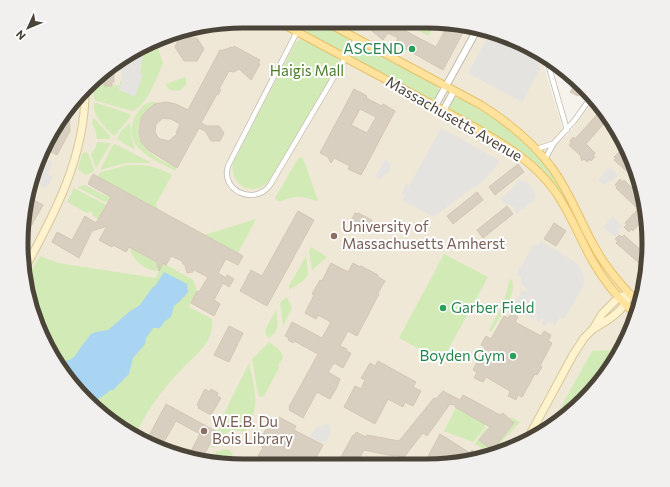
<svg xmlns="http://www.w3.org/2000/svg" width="670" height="487" viewBox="0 0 670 487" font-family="Commissioner,sans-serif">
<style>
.education{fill:#efe8d6}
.green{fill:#d2eab5}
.parking{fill:#e5e3e0}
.water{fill:#a9d4f2}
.building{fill:#d8cfc1;stroke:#d3c7b4;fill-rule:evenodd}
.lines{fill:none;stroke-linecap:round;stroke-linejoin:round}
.minor-casing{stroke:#c2bbae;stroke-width:6}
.tertiary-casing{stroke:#c2bbae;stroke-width:8}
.secondary-casing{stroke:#d6c79b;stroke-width:9}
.primary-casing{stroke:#e6c16a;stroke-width:9}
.minor{stroke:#fff;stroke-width:4.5}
.tertiary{stroke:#fff;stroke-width:6}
.secondary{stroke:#fff3cd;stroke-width:7}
.primary{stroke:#ffe39c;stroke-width:7}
.leisure-dot{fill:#2e9e5b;stroke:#fff;stroke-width:1.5}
.education-dot{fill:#8d6e63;stroke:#fff;stroke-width:1.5}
.labels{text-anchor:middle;stroke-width:4;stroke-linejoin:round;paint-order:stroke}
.leisure-label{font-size:15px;fill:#27864d;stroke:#fff;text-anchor:end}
.park-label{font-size:15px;fill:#4a7f2a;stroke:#fff}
.street-label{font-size:15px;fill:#4b4439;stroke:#fff}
.education-label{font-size:15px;fill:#785e54;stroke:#fff;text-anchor:start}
.rim{fill:none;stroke:#4b4439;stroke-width:5}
</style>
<rect width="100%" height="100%" fill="#f6f3ec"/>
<path class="education" d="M244 21 470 25 540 53 565 137 574 127 595 98 637 172 649 258 626 342 573 411 512 449 456 464 229 466 145 443 76 390 38 329 23 272V214L44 145 76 97 120 58 186 29Z"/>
<path class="green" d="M308 22H320L346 36 349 41V46L344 50H339L309 34 306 30Z
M407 24 435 25 428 36Z
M301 39H304L337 57 339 63 269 181C254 198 229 186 233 163L296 42Z
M156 42 163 63 162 65C158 77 145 108 132 111L94 100 93 82 98 78H104V86L120 85V81H122L119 90 140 73 144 48Z
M360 45 437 86 439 91 436 98 432 100 428 99 357 60 354 57C352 52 355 46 360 45Z
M186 77V85L179 91 170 90 165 84Z
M455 98H459C495 118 530 140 553 176 557 182 562 189 565 197L563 196C546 170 524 151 497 136 482 127 465 120 450 110L449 106Z
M153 102 158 103C140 110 131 132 145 148 153 157 166 162 176 168L175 171C153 159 119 147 136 115 140 108 145 102 153 102Z
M94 103H97L130 114 131 116 114 136C106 128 92 116 94 103Z
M94 118 110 136V139H97L95 129 92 125 93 119Z
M130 123 131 137 135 150 117 139 121 131Z
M98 142 111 143 96 168 91 154 96 147V145Z
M115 144 150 162 151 163H126L100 170 113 145Z
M85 152 88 153 94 170 93 172 86 175 78 169 82 154Z
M299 157 303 158 318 201C311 200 304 196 296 197 289 197 283 202 277 201L275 198Z
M128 165C144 164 158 167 172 175L156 204 158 210 98 177V175L101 172Z
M85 185 106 196 108 195 111 197 108 201 105 202 77 187Z
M74 188 106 205 98 219 93 216 91 211 87 213 67 202Z
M256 219 238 253 204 235Z
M311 247 327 257 312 270 309 251Z
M130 248 157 262 159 270 163 263 193 280 197 291 195 295 194 294V296L189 307 212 319C215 342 195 355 181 370 171 380 162 391 154 403 146 413 141 424 135 435L76 390 38 329 25 281 40 256 58 263 156 278 159 271C145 271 133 261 130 248Z
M444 254 488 277 442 361 399 338Z
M306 256 308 275 303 281 289 290V286Z
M510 279 512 280C515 292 509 300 504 311H502L503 312 491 332 489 330 503 304Z
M287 297 292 308 283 326 280 302Z
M276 310C278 321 280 331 269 338L266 335 265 330Z
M269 342C276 347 282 350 283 358L278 365 279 368 264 396 260 397 258 394 252 359Z
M612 350 618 353 573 411 551 425 592 351Z
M249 363C252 379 259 399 253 415 251 421 248 426 245 432 233 428 222 430 223 444L212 448 211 447 218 434 216 433 219 424Z
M456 408 485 424V427L473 442 444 431Z
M511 417 520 422 502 441 492 454 475 444 485 429 488 428 479 440 492 449 514 424 509 419Z
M225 449C235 450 232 458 234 466L228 465 215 457 216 452Z"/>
<path class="parking" d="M490 33 534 50 540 69 522 102 468 73Z
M144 48 140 73 143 75 135 97 119 90 122 82 121 72 120 67 117 61 120 58Z
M441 128 499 160 497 165 482 182 476 187H474L433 217 402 200 404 196 401 194 406 184 409 186Z
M40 156 53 163 48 174 53 177 46 188 33 181Z
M385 160 392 164 388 173 383 175 380 179 375 177Z
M609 167 619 176 604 185 598 180Z
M519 180 528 183 534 190 536 196 534 200 523 210 521 209 517 214 514 212 515 208 507 203H503L501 198 516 185V182Z
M613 216 622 226 618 230 620 231 615 237 603 227Z
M541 241 578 264 583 273 584 279 582 288 564 319 560 317 555 325 549 321 546 326 542 324 544 319 542 318 539 322 535 320 538 315 536 314 533 319 529 317 519 311 521 306 515 303 522 290 526 292 527 290 521 284V277L516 275 534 244 538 246Z
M329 423 331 433 326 442 323 441 322 443 310 437 315 428Z"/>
<path class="water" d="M164 272 187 284 188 292 181 300 174 306 171 317 165 321 160 328H153L146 338 145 344 133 358 129 374 113 390H111L93 403 76 390 59 362 70 360 75 356 81 347 91 334 96 332 108 330 129 312 140 305 152 288 156 285Z"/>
<path class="building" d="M378 24H398L396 26 436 47 448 25H467L443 70 395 43 398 38 388 33 383 40 372 31Z
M179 38H197L204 49 197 61H184L175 47Z
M234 46 260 60 258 63 260 64 251 80 239 69 234 72 229 71 219 89 221 90 218 95 217 94 201 123 207 126H219L224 133 220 141H211L205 131 199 128 177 168 148 150 141 142 139 132 141 118 147 110 155 104 166 102 176 104 188 110 220 50 223 51 224 49 226 50 227 48 229 49 230 47 233 48ZM163 118 171 119 180 124 176 133H178L169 141 160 139 157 136 155 132 156 124Z
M109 68H114V82H112V86H104V73Z
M576 83 583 88 578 96 570 92Z
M354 89 367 96 366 98 382 106 383 104 395 111 361 175 348 169 350 166 334 158 331 163 328 157 320 153ZM360 109 376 117 367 133 351 125Z
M69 107 70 131 57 155 43 147Z
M601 110 607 120 586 144 595 153 593 156 595 157 591 161 590 159 587 162 584 159 582 161 580 155 569 145 571 143 570 141 573 137 575 139Z
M623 148 637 172 634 175 633 174 631 175 614 160 616 158 614 157Z
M518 164 524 172 495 195 489 187Z
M93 174 243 256 238 265 226 259 218 273 226 278 227 275 234 279 229 287 223 283 214 300 220 304 214 316 191 303 197 291 199 292 208 277 192 269 193 272 187 273 185 265 183 264 182 261 171 256 166 265 163 263 159 271 157 262 129 247 126 252 113 245 112 247 99 240 107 226 92 231 79 258 52 242 57 232 72 240 85 216 96 223 111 197 88 184Z
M620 179 623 182 624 180 640 196 643 219 633 231 631 229 629 232 624 227 627 225 625 223 637 210V208L616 188 618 187 615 185Z
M477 192 483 200 453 224 447 216Z
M28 197 43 205 30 228 23 224V214Z
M507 206 513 214 483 238 477 230Z
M298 211 314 220 267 306 240 291 251 270 262 276Z
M355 213 357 214 358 213 372 220 370 224 372 225 368 233 366 232 364 234 350 228 352 225 350 223Z
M554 223 566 231 556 246 544 239Z
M619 235 622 237 624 235 645 254 648 252V258L646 269 616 243 618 241 615 239Z
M331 263 348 272 353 263 360 267 361 266 378 275 377 276 385 281 378 293 379 294 357 336 348 331 340 346 347 349 346 351 351 353 343 368 334 363 328 372 340 379 336 389 330 399 317 392 303 418 289 410 290 408 289 407 318 354 294 341 293 343 288 340 289 338 285 336 292 322 322 338 331 322 318 315 316 319 305 313 314 295 312 294 320 280 322 281Z
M511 313 518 317 515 322 541 336 544 331 551 335 548 341 552 343 540 366 542 367 537 375 535 374 522 397 518 395 516 400 508 396 510 391 486 377 483 382 474 378 477 372 473 370 485 347 481 345 486 336 491 339 504 316 508 318Z
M229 326 243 333 229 362 214 355Z
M378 361 416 382 413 387 421 391 413 406 405 402 403 407 388 399 375 424 344 407 355 386 361 389 365 380 361 378 370 363 375 366Z
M205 389 210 392 211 389 218 393 217 396 221 398 211 415 198 408 199 406 197 405Z
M443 391 460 400 463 395 500 415 503 413 514 423 492 450 479 440 490 427 455 407V406L453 404 452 405 450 404 427 436 423 433 404 457 393 455V456L364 450 355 465H349L340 459 353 435H355L356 432 366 437 367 435 399 441 434 398 436 399Z
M166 404 217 432 202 458 189 455 200 434 176 421 161 447 145 443Z
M279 417 296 426 294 430 323 445 312 465H284L277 461 275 465 258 456 263 448 261 446 264 440 261 438 266 429 269 430 273 424 275 425Z
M440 434 470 453 472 450 482 457 458 463 446 457 442 464H424Z"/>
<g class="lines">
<defs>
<path id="minor" d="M302 22 228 166C220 191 255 206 270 185L357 38
M546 57 567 130
M537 149 552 144
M545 159 554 143 574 121 592 96"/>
<path id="tertiary" d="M435 106 478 28
M443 111 454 91"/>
<path id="secondary" d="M23 272C54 215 86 156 85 89
M595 328C606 321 622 312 627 300
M527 440 573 355 584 338 593 329 602 314 619 297 630 294"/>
<path id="primary" d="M279 22 476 128C505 145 534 162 554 190 570 212 579 237 592 260 603 280 617 297 634 313
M328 23 481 105C508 122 533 142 552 168 571 194 581 224 597 251 606 268 624 288 637 302"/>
</defs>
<use href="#minor" class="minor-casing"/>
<use href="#tertiary" class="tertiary-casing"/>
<use href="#secondary" class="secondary-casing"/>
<use href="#primary" class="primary-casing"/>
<use href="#minor" class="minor"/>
<use href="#tertiary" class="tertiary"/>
<use href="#secondary" class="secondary"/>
<use href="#primary" class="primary"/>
</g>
<g class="leisure-dot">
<circle cx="412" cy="49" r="4"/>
<circle cx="443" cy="308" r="4"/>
<circle cx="513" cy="356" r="4"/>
</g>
<g class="education-dot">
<circle cx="334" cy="236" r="4"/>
<circle cx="204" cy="431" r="4"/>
</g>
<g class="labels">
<g class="leisure-label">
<text x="404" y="54">ASCEND</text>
<text x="451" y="313" text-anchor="start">Garber Field</text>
<text x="505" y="361">Boyden Gym</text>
</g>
<g class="park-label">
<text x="307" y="76">Haigis Mall</text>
</g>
<g class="street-label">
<text transform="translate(454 119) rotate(30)" y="5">Massachusetts Avenue</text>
</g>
<g class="education-label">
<text x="342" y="232">University of<tspan x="342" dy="17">Massachusetts Amherst</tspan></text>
<text x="212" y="427">W.E.B. Du<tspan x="212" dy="17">Bois Library</tspan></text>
</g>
</g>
<path d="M0 0H670V487H0ZM243 28H427A215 215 0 0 1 642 243V244A215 215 0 0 1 427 459H243A215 215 0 0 1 28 244V243A215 215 0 0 1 243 28Z" fill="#f1f0ef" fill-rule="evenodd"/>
<path class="rim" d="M243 28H427A215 215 0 0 1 642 243V244A215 215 0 0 1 427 459H243A215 215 0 0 1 28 244V243A215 215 0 0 1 243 28Z"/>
<g transform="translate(28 28) rotate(226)" stroke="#ffffff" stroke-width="3" paint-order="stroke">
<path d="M0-3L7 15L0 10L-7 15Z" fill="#4b4439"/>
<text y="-6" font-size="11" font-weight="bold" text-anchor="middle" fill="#4b4439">N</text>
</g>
</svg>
